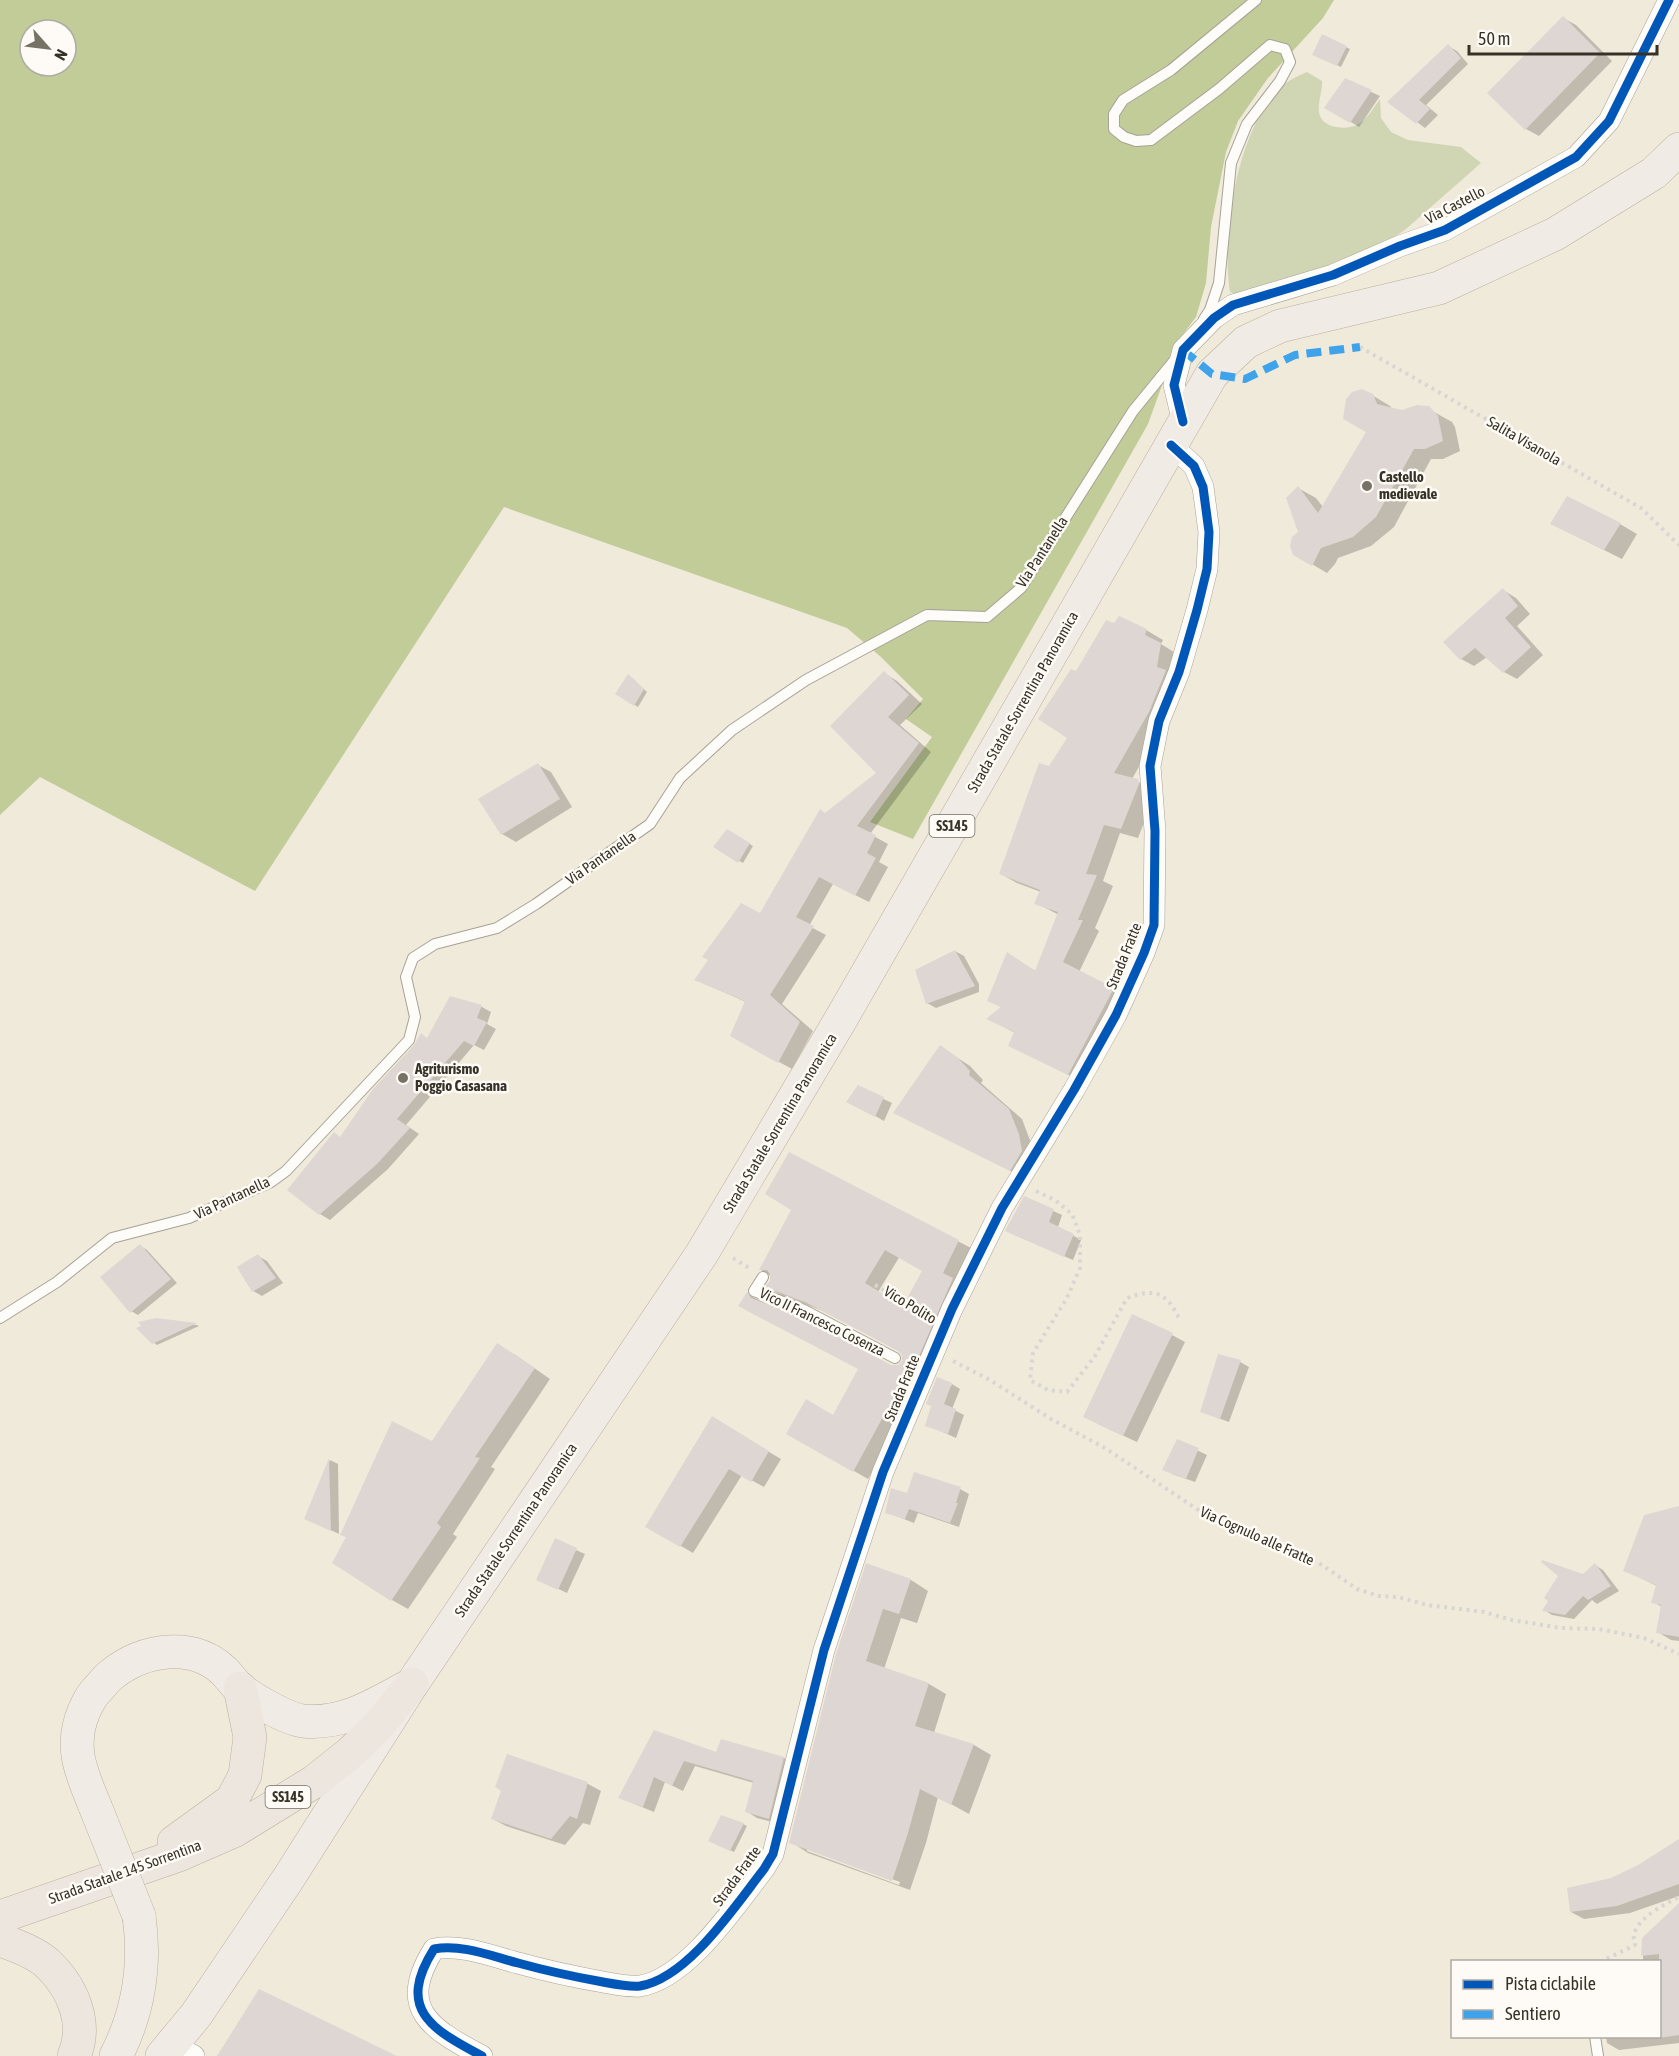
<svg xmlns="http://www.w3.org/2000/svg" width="1679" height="2056" viewBox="0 0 1679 2056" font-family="'Asap Condensed',sans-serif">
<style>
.green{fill:#d0d5b4}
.forest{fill:#c2cc99;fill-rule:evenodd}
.shadow{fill:#0003;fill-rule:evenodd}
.building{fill:#ded6d3;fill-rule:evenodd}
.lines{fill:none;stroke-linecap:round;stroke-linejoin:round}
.service-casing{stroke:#a7a296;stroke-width:12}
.minor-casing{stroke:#a7a296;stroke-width:22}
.primary-casing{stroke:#bab0a1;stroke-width:34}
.trunk-casing{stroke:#bab0a1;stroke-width:34}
.path{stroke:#d8d6d2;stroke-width:4;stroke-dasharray:3 4.5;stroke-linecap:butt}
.service{stroke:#fdfcf9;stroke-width:10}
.minor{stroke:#fdfcf9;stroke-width:21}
.primary{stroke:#f0ebe4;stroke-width:33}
.trunk{stroke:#ece6de;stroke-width:33}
.primary-bridge-casing{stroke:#bab0a1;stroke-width:34;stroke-linecap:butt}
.primary-bridge{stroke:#f0ebe4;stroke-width:33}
.quiet{stroke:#3fa3eb;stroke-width:8;stroke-dasharray:15 8;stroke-linecap:butt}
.cycleway-casing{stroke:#fefbf6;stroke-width:13}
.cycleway{stroke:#0057b8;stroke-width:9}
.poi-dot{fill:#777266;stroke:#fefbf6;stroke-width:2}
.labels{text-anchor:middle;stroke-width:5;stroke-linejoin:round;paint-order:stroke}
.shield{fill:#fefbf6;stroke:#726e65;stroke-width:1.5}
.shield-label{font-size:14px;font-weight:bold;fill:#363227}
.street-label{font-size:15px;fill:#363227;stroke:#fefbf6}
.poi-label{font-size:15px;font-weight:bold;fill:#363227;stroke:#fefbf6;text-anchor:start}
</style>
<rect width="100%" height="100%" fill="#f0eada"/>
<path class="green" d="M1307 72 1322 81C1323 92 1315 108 1321 118 1324 123 1330 126 1336 127 1361 131 1367 117 1380 99L1381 118 1391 132 1408 140 1461 147 1481 163 1406 229 1360 261 1235 294 1230 292C1221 235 1237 131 1279 89 1286 81 1298 76 1307 72Z"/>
<path class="forest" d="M0 0H1334L1323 18 1268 78 1238 121 1226 152 1211 227 1206 283 1196 317 1178 341 1148 424 913 839 870 822 932 737 906 719 923 699 881 657 847 628 504 507 255 891 40 777 0 815ZM30 30H66V66H30Z"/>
<path class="shadow" d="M1563 18 1576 25 1612 61 1539 136 1526 129 1489 93Z
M1323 36 1350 49 1341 67 1318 56Z
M1448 46 1457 51 1468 64 1426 105 1438 115 1425 128 1390 102Z
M1346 80 1380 96 1359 127 1327 107Z
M1367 392 1390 406 1392 409 1402 412H1434L1452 422 1455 427 1460 451 1443 459H1431L1394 527 1371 546 1338 558 1335 564 1327 573 1295 554 1299 532 1298 488 1316 498 1323 507 1368 431Z
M1552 524H1620L1637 534 1622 559Z
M1503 590 1516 598 1530 614 1517 626 1543 655 1517 679 1504 672 1487 657 1474 666 1461 659Z
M1146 630 1163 640 1161 644 1177 654 1165 721 1132 779 1154 790 1155 794 1138 838 1120 833 1103 881 1113 886 1095 928 1099 931 1079 972 1130 998 1085 1083 1010 1046 1015 1033 989 1019 1003 1008 989 1000 1008 954 1037 972 1059 915 1036 903 1041 892 1017 883 1001 874 1050 768 1069 737 1077 673Z
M884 673 897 681 922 704 900 725 931 752 870 834 888 844 879 862 888 867 869 902 833 884 809 926 826 935 782 1004 813 1031 792 1069 732 1036 746 1002 696 980 761 915 824 815 878 773Z
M632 678 647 692 638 707 617 694Z
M538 765 551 772 572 807 516 842 502 834 481 799Z
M728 831 753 846 743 863 715 847Z
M955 951 964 956 979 984V992L936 1008 927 1003Z
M451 998 482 1007 491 1012 487 1024 496 1029 484 1050 474 1045 406 1125 419 1134 388 1169 330 1220 320 1214 341 1138 428 1039Z
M941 1047 970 1066 983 1080 981 1083 1022 1119 1031 1143 1023 1177 908 1120Z
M858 1087 892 1103 884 1121 849 1101Z
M789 1154 973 1249 911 1400 868 1479 788 1433 834 1417 860 1369 754 1314 747 1294 891 1366H899L904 1358 900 1351 823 1311 781 1295 767 1287 771 1281V1276L761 1270 793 1210ZM900 1256 924 1270 904 1308 878 1292Z
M1025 1198 1062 1215 1058 1227 1081 1240 1073 1260 1015 1235Z
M140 1246 147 1250 177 1283 138 1315 131 1311Z
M258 1256 267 1261 283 1283 262 1296 253 1291Z
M156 1320 197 1325 199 1326 157 1345 153 1342 143 1327Z
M1172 1335 1185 1342 1137 1442 1098 1424Z
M514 1354 550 1379 491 1467 495 1469 453 1534 457 1537 408 1609 392 1600 432 1443Z
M1219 1356 1240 1362 1249 1367 1229 1422 1202 1412Z
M952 1384 960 1389 952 1409 964 1415 956 1438 927 1425Z
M724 1425 781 1459 764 1487 742 1475 693 1553 647 1526Z
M1178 1441 1207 1455 1195 1482 1172 1474Z
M330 1460 338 1464 339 1534 305 1518Z
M960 1489 969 1494 959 1527 918 1513 914 1523 886 1512 908 1494Z
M1679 1508V1641L1671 1640 1658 1632 1662 1607 1653 1602 1657 1586 1624 1570Z
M576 1550 585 1554 567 1593 544 1582Z
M867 1565 911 1580 928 1591 917 1623 901 1618 884 1669 929 1684 946 1694 934 1733 974 1745 991 1755 969 1814 938 1797 926 1843 910 1890 808 1853 791 1842ZM807 1848 900 1882 899 1885 807 1851Z
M1595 1565 1603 1570 1619 1591 1597 1604 1592 1600 1574 1619 1552 1615 1544 1610Z
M654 1732 717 1754 784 1758 794 1764 779 1824 757 1818 746 1811 754 1783 695 1766 683 1791 665 1782 654 1812 620 1798Z
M508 1756 588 1784 601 1791 590 1825 583 1823 565 1845 506 1826 493 1819 502 1790Z
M743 1824 747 1826 734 1852 710 1840Z
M1679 1841V1896L1630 1913 1584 1919 1571 1912 1611 1879 1639 1867Z
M1679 1905V2043L1619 2050 1607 2043 1606 2036H1660V1962H1643V1939Z"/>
<path class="building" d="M1563 16 1600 53 1525 130 1487 93Z
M1322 34 1347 46 1337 66 1312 55Z
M1448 44 1461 58 1419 100 1430 109 1416 124 1387 102Z
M1345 78 1372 90 1350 123 1324 108Z
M1362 389 1373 394 1377 404 1402 410 1417 405 1429 406 1438 416 1443 441 1425 449H1414L1376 517 1353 537 1321 548 1312 566 1293 555 1290 546 1292 537 1298 532 1286 498 1298 486 1318 513 1366 432 1343 419 1346 399 1352 392Z
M1567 496 1621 523 1604 550 1550 524Z
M1503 588 1518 606 1505 618 1531 647 1503 673 1475 648 1460 660 1443 642Z
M1119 616 1147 629 1145 635 1161 643 1157 667 1166 670 1149 712 1114 773 1138 779 1139 784 1121 829 1104 825 1086 874 1097 875 1078 920H1083L1063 962 1114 988 1068 1075 1008 1046 1014 1032 986 1019 1001 1007 987 1001 1007 952 1035 971 1058 912 1034 904 1040 890 999 874 1039 763 1049 766 1067 738 1038 719 1071 669 1076 671 1106 620 1114 623Z
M884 671 909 695 888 717 919 743 857 826 876 835 867 853 876 858 855 896 819 877 796 917 814 926 770 995 800 1022 778 1063 730 1036 745 1001 694 980 708 960 702 957 741 903 760 913 820 809 825 813 876 773 830 726Z
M628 674 644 689 634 706 615 694Z
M538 763 560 799 501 835 478 799Z
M727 829 750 843 738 863 713 847Z
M955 950 975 986 926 1004 915 970Z
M450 996 482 1005 477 1018 487 1022 474 1046 464 1041 397 1119 410 1128 377 1164 319 1215 287 1190 334 1132 340 1137 373 1089 414 1045 421 1033 427 1038Z
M940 1045 957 1057 970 1071 969 1075 1009 1109 1019 1134 1022 1151 1010 1171 893 1113Z
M858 1085 884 1097 875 1117 846 1102Z
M789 1152 959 1240 943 1273 953 1278 902 1395 896 1393 853 1472 786 1434 806 1399 833 1415 858 1369 738 1306 747 1292 751 1298 801 1317 891 1365H898L902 1361V1355L898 1351 807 1303 765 1287 770 1281V1274L767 1270H759L791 1210 765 1194ZM885 1250 922 1271 903 1306 865 1283Z
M1024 1196 1054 1209 1049 1222 1074 1234 1064 1257 1005 1231Z
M140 1244 171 1279 130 1313 100 1277Z
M258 1254 276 1278 252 1292 237 1267Z
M1132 1314 1173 1333 1123 1436 1083 1417Z
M156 1318 197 1323 152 1344 136 1328 141 1326 138 1322Z
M497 1343 535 1368 475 1457 480 1458 437 1523 441 1527 391 1601 332 1563 346 1537 340 1535 392 1421 432 1441Z
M1218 1354 1241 1360 1220 1419 1200 1412Z
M937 1377 952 1383 944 1404 956 1409 948 1434 925 1426 931 1406 926 1404Z
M712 1416 769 1451 751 1482 729 1469 680 1547 645 1527Z
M1177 1439 1199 1448 1186 1479 1162 1470Z
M329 1458 331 1531 304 1519Z
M914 1472 961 1487 956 1503H958L950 1523 909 1509 905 1519 885 1513 891 1488 907 1493Z
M1679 1506V1637L1656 1633 1661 1605 1651 1603 1656 1585 1623 1571 1644 1515Z
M555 1538 577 1548 558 1590 536 1580Z
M1542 1560 1583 1574 1595 1563 1611 1586 1588 1600 1583 1596 1565 1615 1542 1611 1548 1601 1544 1598 1558 1576 1541 1562Z
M866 1563 911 1579 899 1614 883 1609 866 1661 929 1683 915 1726 974 1744 951 1805 920 1789 908 1833 892 1881 789 1843 836 1654Z
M654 1730 716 1752 721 1739 784 1757 769 1819 745 1812 753 1781 684 1761 672 1786 654 1777 643 1807 618 1798Z
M507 1754 588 1782 577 1819 570 1816 551 1839 491 1819 501 1791 495 1787Z
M721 1815 744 1823 730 1851 708 1841Z
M1679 1839V1884L1617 1906 1570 1912 1567 1888 1611 1878 1638 1865Z
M1679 1903V2035L1659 2038V1954L1641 1956 1642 1938Z
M259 1989 397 2056H217Z"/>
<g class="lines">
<defs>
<path id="service" d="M1204 319 1210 310 1219 283 1231 163 1247 124 1280 81 1290 62 1285 49 1270 45 1219 89 1151 140 1136 141 1124 137 1114 129V114L1123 100 1171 70 1256 0
M763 1277 754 1291 804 1310 895 1358
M0 1318 57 1282 112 1238 189 1218 271 1182 286 1171 409 1040 415 1017 406 977 413 958 435 944 497 928 536 904 650 824 680 778 732 730 806 680 927 615 987 617 1021 588 1133 411 1178 356
M1595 2036 1598 2056"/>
<path id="minor" d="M1183 422 1174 385 1183 350 1214 318 1233 305 1333 275 1400 246 1445 230 1576 157 1609 121 1669 0
M172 2044 194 2056
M482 2056C431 2029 396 2009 434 1949 462 1944 491 1956 518 1963 547 1971 575 1977 603 1982 614 1984 629 1987 640 1986 688 1978 735 1906 764 1869L773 1854 824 1650 883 1472 952 1309 1002 1208 1074 1090 1116 1015 1144 953 1154 925 1155 831 1150 766 1159 721 1179 672 1197 610 1207 569 1209 532 1203 487 1194 466 1171 445"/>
<path id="primary" d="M95 1806C81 1772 69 1747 84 1711 88 1703 90 1697 96 1691 101 1686 106 1679 111 1675 143 1649 192 1641 224 1671 229 1676 233 1682 239 1688 252 1699 287 1719 303 1721 343 1725 376 1704 409 1686
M116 2056C139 2011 146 1965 139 1916
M162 2056 196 2015 288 1879 412 1684 701 1255 841 1019 1212 374 1246 342 1280 326 1439 288 1555 234 1654 173 1679 149"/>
<path id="trunk" d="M174 1842 232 1800 245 1775 250 1737 240 1688
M0 1917 179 1855 234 1831 315 1781 350 1753 379 1725 412 1684
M0 1940C15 1945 39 1954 50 1966 73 1989 88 2024 74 2056"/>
</defs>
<use href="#service" class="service-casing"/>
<use href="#minor" class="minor-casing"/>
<use href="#primary" class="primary-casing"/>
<use href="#trunk" class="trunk-casing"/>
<path class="path" d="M1360 347 1641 508 1679 545
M1036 1191 1055 1200 1072 1214 1080 1235V1268L1067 1298 1033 1353 1030 1380 1048 1390 1067 1392 1095 1356 1127 1298C1155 1288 1166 1292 1179 1318
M733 1258 749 1268
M875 1285 925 1315
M953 1361 990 1380 1051 1419 1105 1448 1200 1511 1234 1527 1257 1533 1270 1539 1322 1565 1357 1589 1379 1596 1398 1597 1427 1605 1484 1612 1512 1620 1561 1628 1599 1629 1644 1638 1679 1654
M1600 1962 1635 1945C1635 1941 1633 1938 1634 1935 1637 1918 1665 1904 1679 1897"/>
<use href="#service" class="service"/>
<use href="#minor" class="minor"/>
<use href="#primary" class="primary"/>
<use href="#trunk" class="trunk"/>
<defs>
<path id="primary-bridge" d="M95 1806 139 1916"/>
</defs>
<use href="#primary-bridge" class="primary-bridge-casing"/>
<use href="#primary-bridge" class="primary-bridge"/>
<path class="quiet" d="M1183 350 1212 374 1245 379 1295 355 1360 347"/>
<defs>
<path id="cycleway" d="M1183 422 1174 385 1183 350 1214 318 1233 305 1333 275 1400 246 1445 230 1576 157 1609 121 1669 0
M482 2056C431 2029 396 2009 434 1949 462 1944 491 1956 518 1963 547 1971 575 1977 603 1982 614 1984 629 1987 640 1986 688 1978 735 1906 764 1869L773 1854 824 1650 883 1472 952 1309 1002 1208 1074 1090 1116 1015 1144 953 1154 925 1155 831 1150 766 1159 721 1179 672 1197 610 1207 569 1209 532 1203 487 1194 466 1171 445"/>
</defs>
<use href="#cycleway" class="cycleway-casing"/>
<use href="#cycleway" class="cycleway"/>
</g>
<g class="poi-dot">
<circle cx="1367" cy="486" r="6"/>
<circle cx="403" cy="1078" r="6"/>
</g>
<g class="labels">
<g class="shield">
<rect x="929.5" y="815" width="45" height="22" rx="4.5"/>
<rect x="265.5" y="1786" width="45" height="22" rx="4.5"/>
</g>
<g class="shield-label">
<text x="952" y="831">SS145</text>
<text x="288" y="1802">SS145</text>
</g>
<g class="street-label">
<text transform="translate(1455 205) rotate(-27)" y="5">Via Castello</text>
<text transform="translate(1524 441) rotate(30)" y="5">Salita Visanola</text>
<text transform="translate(1042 552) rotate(-57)" y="5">Via Pantanella</text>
<text transform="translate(1023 702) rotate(-60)" y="5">Strada Statale Sorrentina Panoramica</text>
<text transform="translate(601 858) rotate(-35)" y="5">Via Pantanella</text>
<text transform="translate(1124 956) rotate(-68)" y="5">Strada Fratte</text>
<text transform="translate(780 1123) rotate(-59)" y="5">Strada Statale Sorrentina Panoramica</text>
<text transform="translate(232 1198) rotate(-25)" y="5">Via Pantanella</text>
<text transform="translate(910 1305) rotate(31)" y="5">Vico Polito</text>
<text transform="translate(822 1322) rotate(26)" y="5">Vico II Francesco Cosenza</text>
<text transform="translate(902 1388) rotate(-68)" y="5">Strada Fratte</text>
<text transform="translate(516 1530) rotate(-56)" y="5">Strada Statale Sorrentina Panoramica</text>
<text transform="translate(1257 1536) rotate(24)" y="5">Via Cognulo alle Fratte</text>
<text transform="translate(125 1872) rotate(-20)" y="5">Strada Statale 145 Sorrentina</text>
<text transform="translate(737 1876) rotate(-54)" y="5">Strada Fratte</text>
</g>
<g class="poi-label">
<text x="1379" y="482">Castello<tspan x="1379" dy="17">medievale</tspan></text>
<text x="415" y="1074">Agriturismo<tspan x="415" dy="17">Poggio Casasana</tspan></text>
</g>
</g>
<rect x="1451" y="1960" width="210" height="78" fill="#fefbf6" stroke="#aeaba3" stroke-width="1.5"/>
<rect x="1463" y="1980" width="30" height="9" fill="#0057b8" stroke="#aeaba3" stroke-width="1.5"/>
<text x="1505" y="1990" font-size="18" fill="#363227">Pista ciclabile</text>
<rect x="1463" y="2010" width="30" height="9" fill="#3fa3eb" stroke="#aeaba3" stroke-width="1.5"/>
<text x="1505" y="2020" font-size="18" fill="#363227">Sentiero</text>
<g transform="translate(48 48) rotate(118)"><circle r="28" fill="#fefbf6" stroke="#aeaba3" stroke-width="1.5"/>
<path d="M0-4.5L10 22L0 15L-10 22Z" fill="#777266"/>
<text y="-9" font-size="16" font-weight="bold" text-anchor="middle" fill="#363227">N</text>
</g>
<path d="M1469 45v9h188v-9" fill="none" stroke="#363227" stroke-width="3"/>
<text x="1478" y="45" font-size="18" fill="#363227" stroke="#fefbf6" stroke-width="4.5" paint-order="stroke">50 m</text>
</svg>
